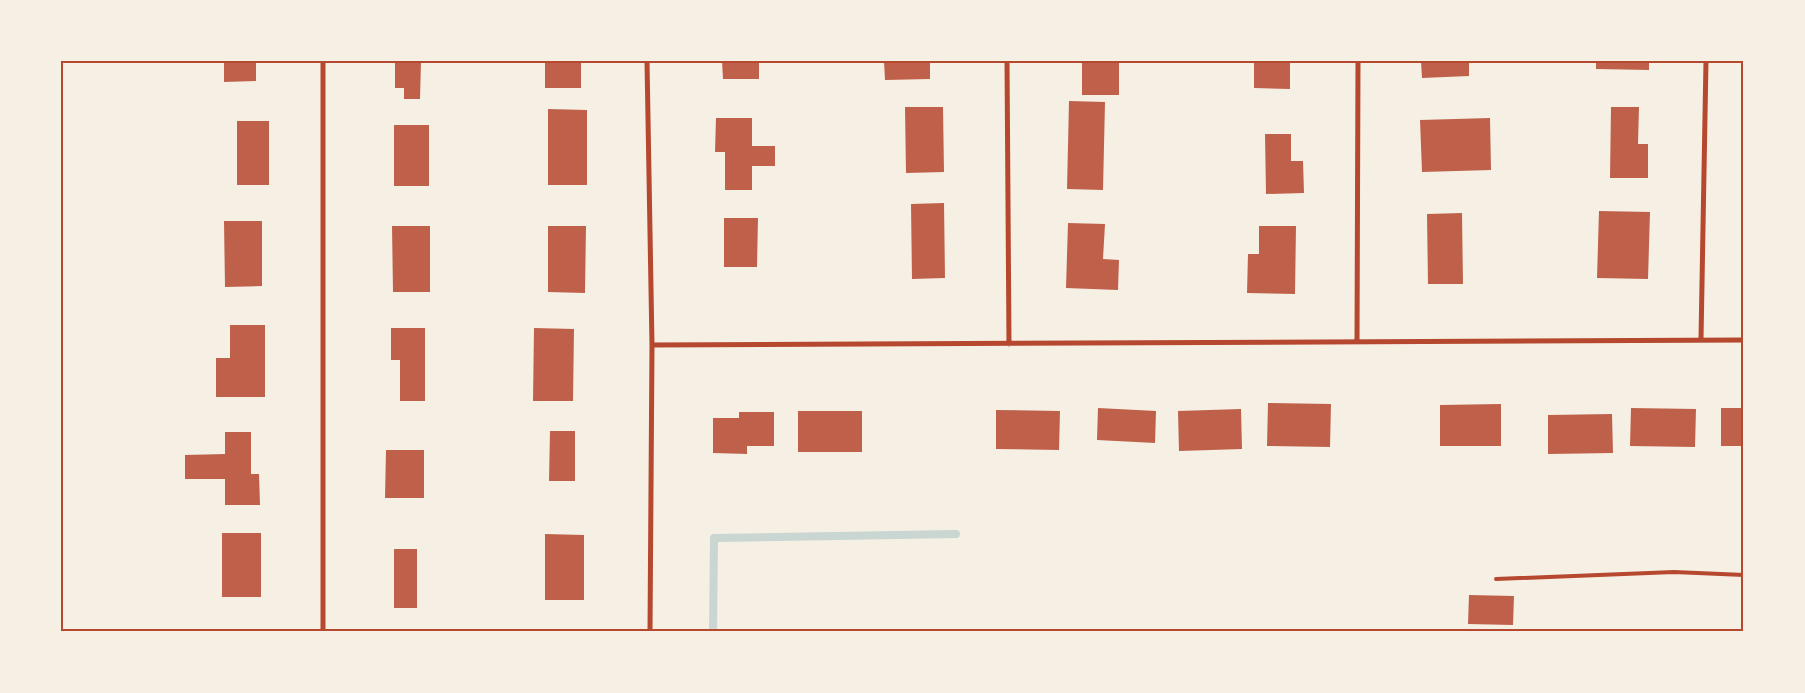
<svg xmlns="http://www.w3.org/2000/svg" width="1805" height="693" viewBox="0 0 1805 693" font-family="'Fira Sans',sans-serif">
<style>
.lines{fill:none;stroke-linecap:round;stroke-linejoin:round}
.stream{stroke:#c9d6d2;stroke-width:8}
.building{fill:#bf614a}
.service{stroke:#b5482f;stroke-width:4}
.minor{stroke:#b5482f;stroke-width:5}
.neatline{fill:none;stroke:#b5482f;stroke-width:2}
</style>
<rect width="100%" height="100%" fill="#f6efe4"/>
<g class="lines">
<path class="stream" d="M713 632 714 538 956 534"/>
</g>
<path class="building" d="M224 61H256V81L224 82Z
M395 61H421L420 99H404V88H395Z
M545 61H581V88H545Z
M722 61H759V79H723Z
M884 61H930V79L885 80Z
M1082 61H1119V95H1082Z
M1254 61H1290V89L1254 88Z
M1421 61H1469V76L1422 78Z
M1596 61H1649V70L1596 69Z
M1069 101 1105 102 1103 190 1067 189Z
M905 107H943L944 172 906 173Z
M1611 107H1639L1638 144H1648V178H1610Z
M548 109 587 110V185H548Z
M716 118H752V146H775V166H752V190H725V152H715Z
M1490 118 1491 170 1422 172 1420 120Z
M237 121H269V185H237Z
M394 125H429V186H394Z
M1265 134H1291V161H1303L1304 193 1266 194Z
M944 203 945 278 912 279 911 204Z
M1599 211 1650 212 1648 279 1597 278Z
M1462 213 1463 284H1428L1427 214Z
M724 218H758L757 267H724Z
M224 221H262V286L225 287Z
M1068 223 1105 224 1103 259 1119 260 1118 290 1066 288Z
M392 226H430V292H393Z
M548 226H586L585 293 548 292Z
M1259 226H1296L1295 294 1247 293 1248 254H1259Z
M230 325H265V397H216V358H230Z
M391 328H425V401H400V360H391Z
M534 328 574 329 573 401H533Z
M1268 403 1331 404 1330 447 1267 446Z
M1501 404V446H1440V405Z
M1098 408 1156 411 1155 443 1097 440Z
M1631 408 1696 409 1695 447 1630 446Z
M1721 408H1744V446H1721Z
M1241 409 1242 449 1179 451 1178 411Z
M996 410 1060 411 1059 450 996 449Z
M798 411H862V452H798Z
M739 412H774V446H747V454L713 453V418H739Z
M1612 414 1613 453 1548 454V415Z
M550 431H575V481H549Z
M225 432H251V474H259L260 505H225V479H185V455L225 454Z
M386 450H424V498H385Z
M222 533H261V597H222Z
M545 534 584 535V600H545Z
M394 549H417V608H394Z
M1469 595 1514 596 1513 625 1468 624Z"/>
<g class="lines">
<path class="service" d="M1496 579 1674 572 1744 575"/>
<path class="minor" d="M323 61V632
M647 61 652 345 650 632
M1007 61 1009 344
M1701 339 1706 61
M1357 341 1358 61
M652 345 1744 340"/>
</g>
<rect width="1805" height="693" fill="none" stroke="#f6efe4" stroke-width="125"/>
<rect x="62" y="62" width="1680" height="568" class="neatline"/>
</svg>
